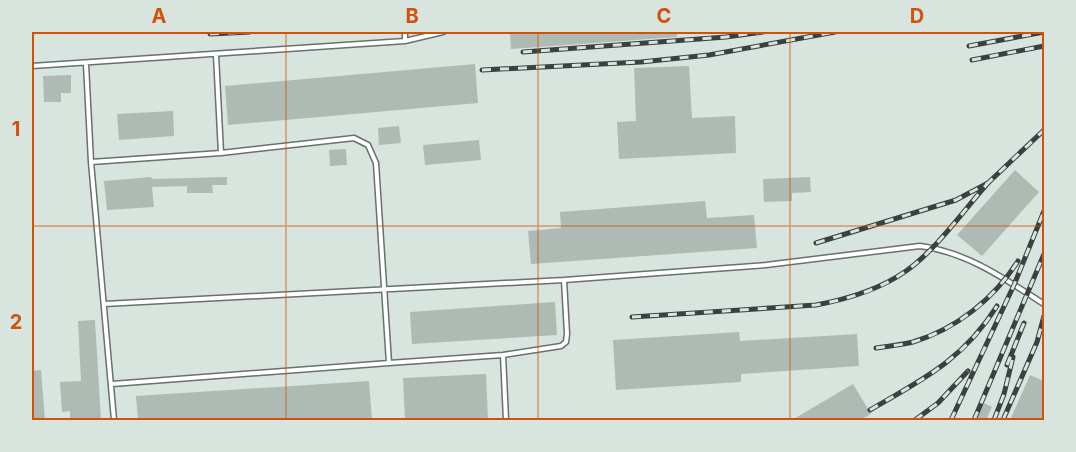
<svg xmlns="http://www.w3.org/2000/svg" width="1076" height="452" viewBox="0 0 1076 452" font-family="Inter,sans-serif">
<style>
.building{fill:#afbab4}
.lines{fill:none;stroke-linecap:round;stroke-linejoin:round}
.lane-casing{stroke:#67726c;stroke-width:7}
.lane{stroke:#fff;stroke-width:4}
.rail-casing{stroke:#3b413e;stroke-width:5}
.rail{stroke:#d8e4de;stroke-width:3;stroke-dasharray:9;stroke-linecap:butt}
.grid{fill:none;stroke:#d2520c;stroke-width:1.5;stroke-opacity:0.55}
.neatline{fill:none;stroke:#d2520c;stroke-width:2}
.grid-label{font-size:20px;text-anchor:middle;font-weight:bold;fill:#d2520c}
</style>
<rect width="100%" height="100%" fill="#d8e4de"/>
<path class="building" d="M510 32H677V37L511 49Z
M475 64 478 103 228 125 225 86Z
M689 66 692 118 735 116 736 153 619 159 617 122 636 121 634 68Z
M71 75V93H61V102H44L43 76Z
M173 111 174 136 119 140 117 114Z
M399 126 401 143 379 145 378 128Z
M479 140 481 160 425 165 423 145Z
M346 149 347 165 330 166 329 150Z
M1015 170 1039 192 982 256 957 235Z
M151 177 152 179 227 177V185H212L213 193H187V186L152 187 154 207 107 210 104 181Z
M810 177 811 192 792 193V201L764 202 763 179Z
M705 201 707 218 754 215 757 248 531 264 528 231 561 228 560 212Z
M555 302 557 335 412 344 410 312Z
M95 320 101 420H70V411L62 412 60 382 81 381 78 321Z
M739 332 740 341 857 334 859 366 741 374V382L616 390 613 340Z
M41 370 45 420H33L32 371Z
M486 374 488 420H405L403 378Z
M1030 375 1044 381V420H1010Z
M369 381 372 420H138L136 396Z
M853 384 871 414 860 420H792Z
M984 403 992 407 986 420H976Z"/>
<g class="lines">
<defs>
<path id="lane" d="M405 32V41
M216 55 221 153
M86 64 91 162 114 420
M32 66 405 41 443 32
M91 162 221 153 354 138 368 145 376 163 389 363 112 384
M104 304 564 280 766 265 920 246C967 252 1005 279 1044 304
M503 355 506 420
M389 363 503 355 561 346 566 342 567 334 564 280"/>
</defs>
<use href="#lane" class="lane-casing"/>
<use href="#lane" class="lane"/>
<defs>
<path id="rail" d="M210 34 250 32
M969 46 1044 32
M523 52 726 37 763 32
M972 60 1044 46
M482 70 641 62 709 55 835 32
M816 243 956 200 988 183 1044 130
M632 317 816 305C848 299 879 290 906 271 935 251 964 210 988 183
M876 348C888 346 901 345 913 342 956 329 994 299 1018 261
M1007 365 1024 323
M870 410C923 379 963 360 997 306
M915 420 938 403 968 371
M951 420 1014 285 1044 211
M974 420 1044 254
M994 420 1004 394 1013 357
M1003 420 1037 342 1044 316"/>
</defs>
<use href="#rail" class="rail-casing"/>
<use href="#rail" class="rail"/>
</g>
<path class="grid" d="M286 32V420M538 32V420M790 32V420M32 226H1044"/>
<rect width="1076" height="452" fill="none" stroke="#d8e4de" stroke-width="66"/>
<rect x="33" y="33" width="1010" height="386" class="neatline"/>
<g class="grid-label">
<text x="159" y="23">A</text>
<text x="412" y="23">B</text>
<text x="664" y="23">C</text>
<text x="917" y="23">D</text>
<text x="16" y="136">1</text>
<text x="16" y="329">2</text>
</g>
</svg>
